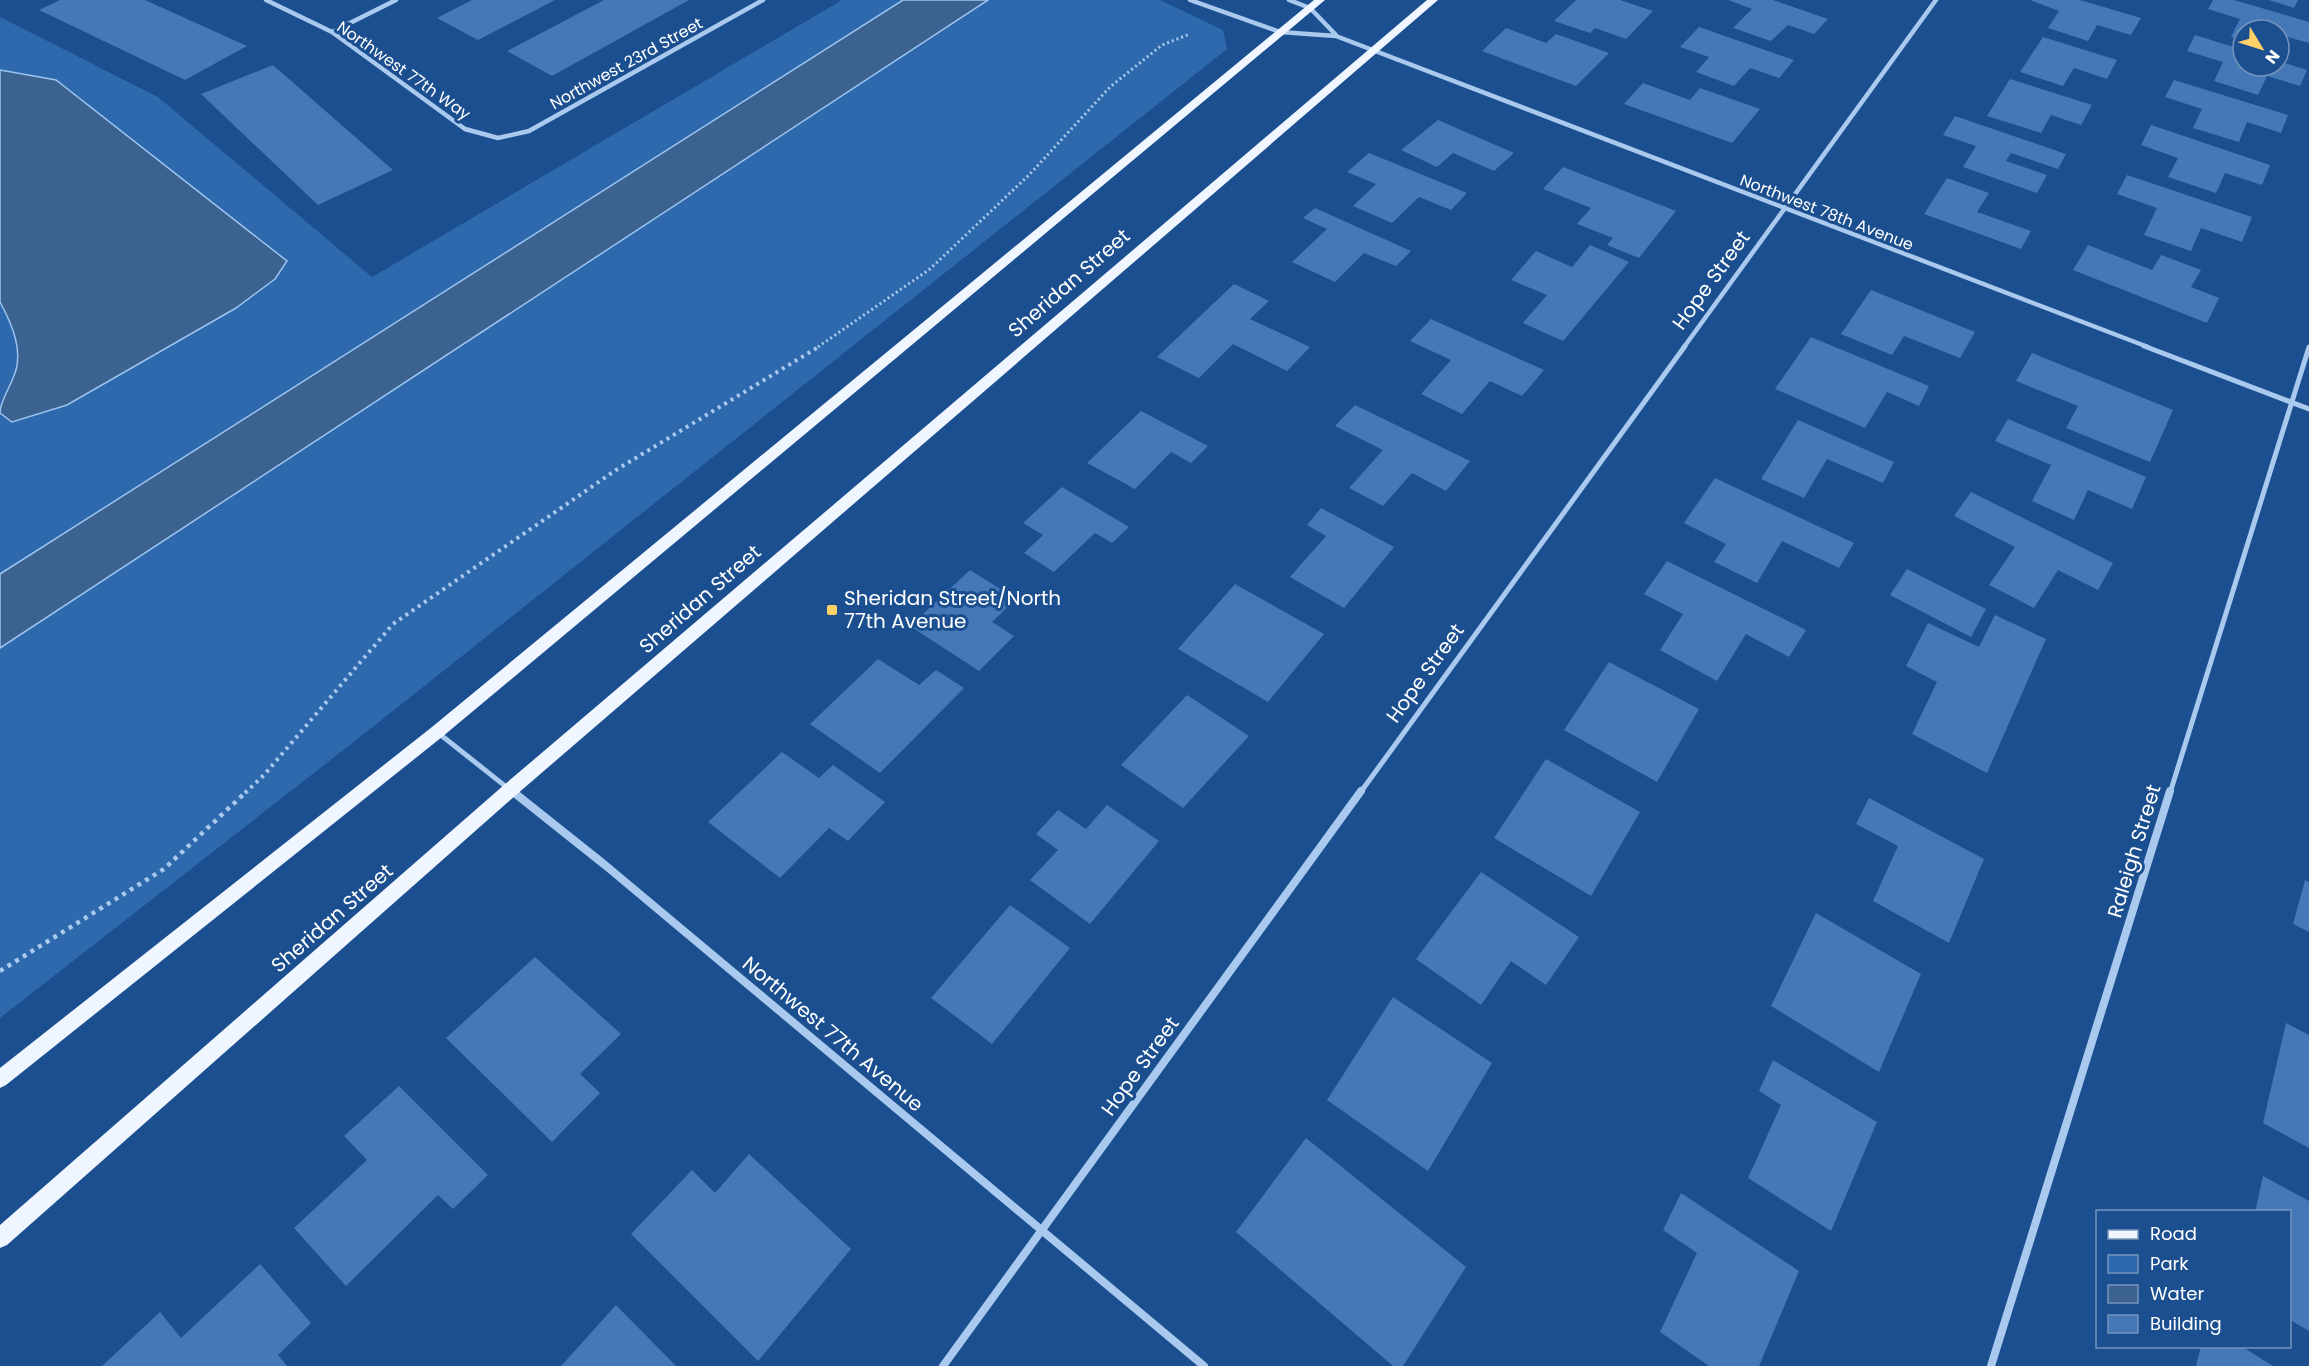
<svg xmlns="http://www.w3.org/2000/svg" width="2309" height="1366" viewBox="0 0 2309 1366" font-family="Poppins,sans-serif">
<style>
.green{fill:#2e69ad}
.water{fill:#3c6290;stroke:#9cc4f0;stroke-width:1.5}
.building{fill:#4478b7}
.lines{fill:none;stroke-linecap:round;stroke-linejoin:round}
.path-far2{stroke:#a9c9ee;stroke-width:3;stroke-dasharray:2 3;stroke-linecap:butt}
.path-far1{stroke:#a9c9ee;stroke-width:4;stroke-dasharray:3 4.5;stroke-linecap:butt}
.path{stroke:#a9c9ee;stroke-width:4.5;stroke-dasharray:4 5;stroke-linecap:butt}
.street-far2{stroke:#a9c9ee;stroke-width:4.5}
.street-far1{stroke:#a9c9ee;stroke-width:5}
.street{stroke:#a9c9ee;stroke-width:8}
.primary{fill:#f0f6ff;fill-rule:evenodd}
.poi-dot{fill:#ffd166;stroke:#1b4f8f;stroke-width:2}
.labels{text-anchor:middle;stroke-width:6;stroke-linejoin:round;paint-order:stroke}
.far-street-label{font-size:16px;fill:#fff;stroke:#1b4f8f}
.street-label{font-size:20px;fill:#fff;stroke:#1b4f8f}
.poi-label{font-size:20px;fill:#fff;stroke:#1b4f8f;text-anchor:start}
</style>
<rect width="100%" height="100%" fill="#1b4f8f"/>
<path class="green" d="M842 0H1160L1223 30 1227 49 360 737 0 1018V17L158 97 372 277Z"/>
<path class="water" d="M903 0H988L0 648V574Z
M0 70 56 80 287 261 275 279 236 308 67 405 12 422 0 413C0 402 9 389 13 378 25 353 12 324 0 302Z"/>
<path class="building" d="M60 0H145L247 46 185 80 39 10Z
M472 0H555L478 40 437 18Z
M604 0H689L552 76 507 51Z
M1576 0H1620L1653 11 1626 39 1595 28 1590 33 1554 21Z
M1728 0H1773L1828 19 1814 34 1788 25 1771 41 1733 28 1752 9Z
M2030 0H2080L2141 18 2131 35 2097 25 2088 41 2048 28 2059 11Z
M2213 0H2234L2309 22V43L2284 36 2279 45V30H2243V40L2231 37 2240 19 2208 9Z
M2269 0H2298L2294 8Z
M1699 27 1794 60 1779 78 1750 68 1734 86 1696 72 1709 57 1680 47Z
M1506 28 1546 43 1556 34 1609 53 1576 86 1482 51Z
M2195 35 2243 50V66H2279V61L2307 70 2300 86 2267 76 2258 95 2214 81 2223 62 2187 51Z
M2043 37 2117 60 2107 79 2074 68 2063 86 2020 72Z
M273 65 393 170 318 205 201 94Z
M2010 79 2092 105 2081 125 2051 115 2041 133 1987 116Z
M2174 80 2288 115 2281 133 2247 122 2239 142 2193 128 2202 109 2165 97Z
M1643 83 1690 100 1700 88 1760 109 1732 143 1624 104Z
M1955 116 2066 154 2058 169 2011 153 2006 161 2047 175 2037 193 1963 167 1976 146 1943 135Z
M1438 120 1514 153 1494 171 1453 153 1437 167 1401 150Z
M2151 125 2270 165 2262 185 2225 173 2216 193 2168 177 2178 158 2141 145Z
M1369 153 1467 193 1451 210 1419 197 1392 223 1353 206 1376 184 1347 172Z
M1563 167 1676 211 1639 258 1607 245 1613 238 1577 224 1591 208 1543 189Z
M2127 175 2252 217 2242 242 2201 228 2191 251 2144 235 2157 208 2117 194Z
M1947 178 1989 193 1977 212 2031 231 2021 249 1924 214Z
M1315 208 1411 251 1396 266 1364 253 1335 282 1292 262 1327 229 1303 218Z
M1590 245 1629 262 1563 341 1523 323 1547 295 1511 280 1536 251 1572 267Z
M2088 245 2152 270 2161 255 2201 270 2191 287 2219 298 2207 323 2073 270Z
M1234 284 1269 301 1250 319 1310 347 1287 371 1233 344 1199 378 1157 357Z
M1871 290 1975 332 1960 358 1904 336 1892 355 1841 334Z
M1431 319 1544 370 1522 396 1490 381 1462 414 1421 394 1451 360 1410 341Z
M1811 337 1929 386 1919 406 1887 392 1865 428 1775 389Z
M2032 353 2173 410 2150 462 2066 428 2078 406 2016 381Z
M1355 405 1470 461 1446 491 1412 473 1383 506 1349 488 1383 450 1335 426Z
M1141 411 1208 446 1191 463 1171 452 1135 489 1087 463Z
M2008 419 2146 477 2132 509 2088 490 2074 520 2032 501 2051 465 1995 441Z
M1798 420 1894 462 1883 483 1827 459 1804 498 1761 479Z
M1715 478 1854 543 1839 568 1782 541 1757 583 1714 562 1726 544 1684 523Z
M1062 487 1129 527 1112 543 1095 533 1054 572 1024 553 1043 535 1023 523Z
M1971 492 2113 563 2098 590 2058 570 2034 608 1989 585 2015 547 1954 516Z
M1321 508 1394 547 1344 608 1290 577 1326 536 1307 525Z
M1667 561 1806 630 1789 657 1746 634 1717 681 1660 650 1683 614 1644 594Z
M1907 569 1986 609 1971 637 1890 595Z
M970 570 1016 599 992 622 1014 636 979 671 910 626Z
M1235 584 1324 634 1268 702 1178 649Z
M1995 615 2046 639 1987 773 1912 734 1937 682 1906 666 1928 623 1979 647Z
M878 659 919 685 936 670 964 688 880 773 810 724Z
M1609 662 1699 709 1657 782 1564 730Z
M1187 695 1249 736 1183 808 1121 765Z
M782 752 819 778 833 765 885 802 848 841 829 828 780 878 708 822Z
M1546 759 1640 812 1591 896 1494 838Z
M1869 798 1984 859 1949 943 1873 901 1898 846 1856 824Z
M1107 805 1159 841 1090 924 1030 880 1058 850 1036 834 1058 810 1086 829Z
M1481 872 1579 937 1546 985 1511 961 1481 1005 1416 959Z
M2305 880 2309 882V932L2293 924Z
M1010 905 1070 948 992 1044 931 998Z
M1816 913 1921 974 1879 1072 1771 1006Z
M535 957 621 1034 580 1074 600 1093 552 1142 446 1038Z
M1393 997 1492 1063 1428 1171 1327 1100Z
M2286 1023 2309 1035V1148L2263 1123Z
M1773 1060 1877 1122 1831 1231 1748 1178 1781 1105 1759 1091Z
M399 1086 488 1175 453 1209 438 1195 346 1286 294 1228 367 1160 344 1136Z
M1306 1138 1466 1267 1403 1366H1393L1236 1232Z
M749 1154 851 1249 758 1361 631 1234 692 1170 715 1193Z
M2263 1176 2309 1201V1331L2290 1320V1212H2255Z
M1681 1193 1799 1271 1759 1366H1709L1660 1332 1697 1253 1663 1230Z
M260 1264 311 1323 278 1355 287 1366H102L160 1312 181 1338Z
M616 1305 676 1366H561Z
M2201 1346H2241L2273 1366H2196Z"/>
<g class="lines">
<path class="path-far2" d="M818 347 930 269 1029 175 1110 87 1162 45 1190 34"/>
<path class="path-far1" d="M245 793 264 775 393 624 616 470 820 346"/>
<path class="path" d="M0 971 164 869 247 791"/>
<path class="street-far2" d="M266 0 332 32 465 129 498 138 529 131 763 0
M1190 0 1280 32 1336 36 2148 347
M1289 0 1310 8 1336 35
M332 32 396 0
M1684 347 1936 0"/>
<path class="street-far1" d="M2144 346 2309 409
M437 732 514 793
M1360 793 1685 346
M2170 793 2309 347"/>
<path class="street" d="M512 791 605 865 1204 1366
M943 1366 1361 791
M1991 1366 2170 791"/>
<path class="primary" d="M1314 0H1325L442 737 6 1085 0 1088V1068L432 727Z
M1427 0H1438L516 795 7 1245 0 1248V1225L504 785Z"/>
</g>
<rect class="poi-dot" x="826" y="604" width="12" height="12" rx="3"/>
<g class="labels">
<g class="far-street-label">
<text transform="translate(626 63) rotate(-29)" y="6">Northwest 23rd Street</text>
<text transform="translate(404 70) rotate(35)" y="6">Northwest 77th Way</text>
<text transform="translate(1827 212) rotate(21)" y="6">Northwest 78th Avenue</text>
</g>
<g class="street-label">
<text transform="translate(1711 280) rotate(-54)" y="7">Hope Street</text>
<text transform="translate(1069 283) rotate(-41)" y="7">Sheridan Street</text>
<text transform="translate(700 599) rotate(-41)" y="7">Sheridan Street</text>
<text transform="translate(1425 673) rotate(-54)" y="7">Hope Street</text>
<text transform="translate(2134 851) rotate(-73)" y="7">Raleigh Street</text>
<text transform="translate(332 918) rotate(-41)" y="7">Sheridan Street</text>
<text transform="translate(833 1034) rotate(40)" y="7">Northwest 77th Avenue</text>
<text transform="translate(1140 1066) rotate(-54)" y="7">Hope Street</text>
</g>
<g class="poi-label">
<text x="844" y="605">Sheridan Street/North<tspan x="844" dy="23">77th Avenue</tspan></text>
</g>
</g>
<rect x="2096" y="1210" width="195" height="138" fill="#1b4f8f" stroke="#7695bc" stroke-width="1.5"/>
<rect x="2108" y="1230" width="30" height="9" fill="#f0f6ff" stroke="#7695bc" stroke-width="1.5"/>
<text x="2150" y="1240" font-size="18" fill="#ffffff">Road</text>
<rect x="2108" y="1255" width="30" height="18" fill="#2e69ad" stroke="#7695bc" stroke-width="1.5"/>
<text x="2150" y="1270" font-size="18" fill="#ffffff">Park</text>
<rect x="2108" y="1285" width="30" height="18" fill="#3c6290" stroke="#7695bc" stroke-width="1.5"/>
<text x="2150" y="1300" font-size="18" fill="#ffffff">Water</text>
<rect x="2108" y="1315" width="30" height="18" fill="#4478b7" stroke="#7695bc" stroke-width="1.5"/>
<text x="2150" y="1330" font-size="18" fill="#ffffff">Building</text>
<g transform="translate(2261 48) rotate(128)"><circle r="28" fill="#1b4f8f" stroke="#7695bc" stroke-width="1.5"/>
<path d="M0-4.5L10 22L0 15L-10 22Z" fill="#ffd166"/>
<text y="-9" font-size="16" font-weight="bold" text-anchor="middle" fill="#ffffff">N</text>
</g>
</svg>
